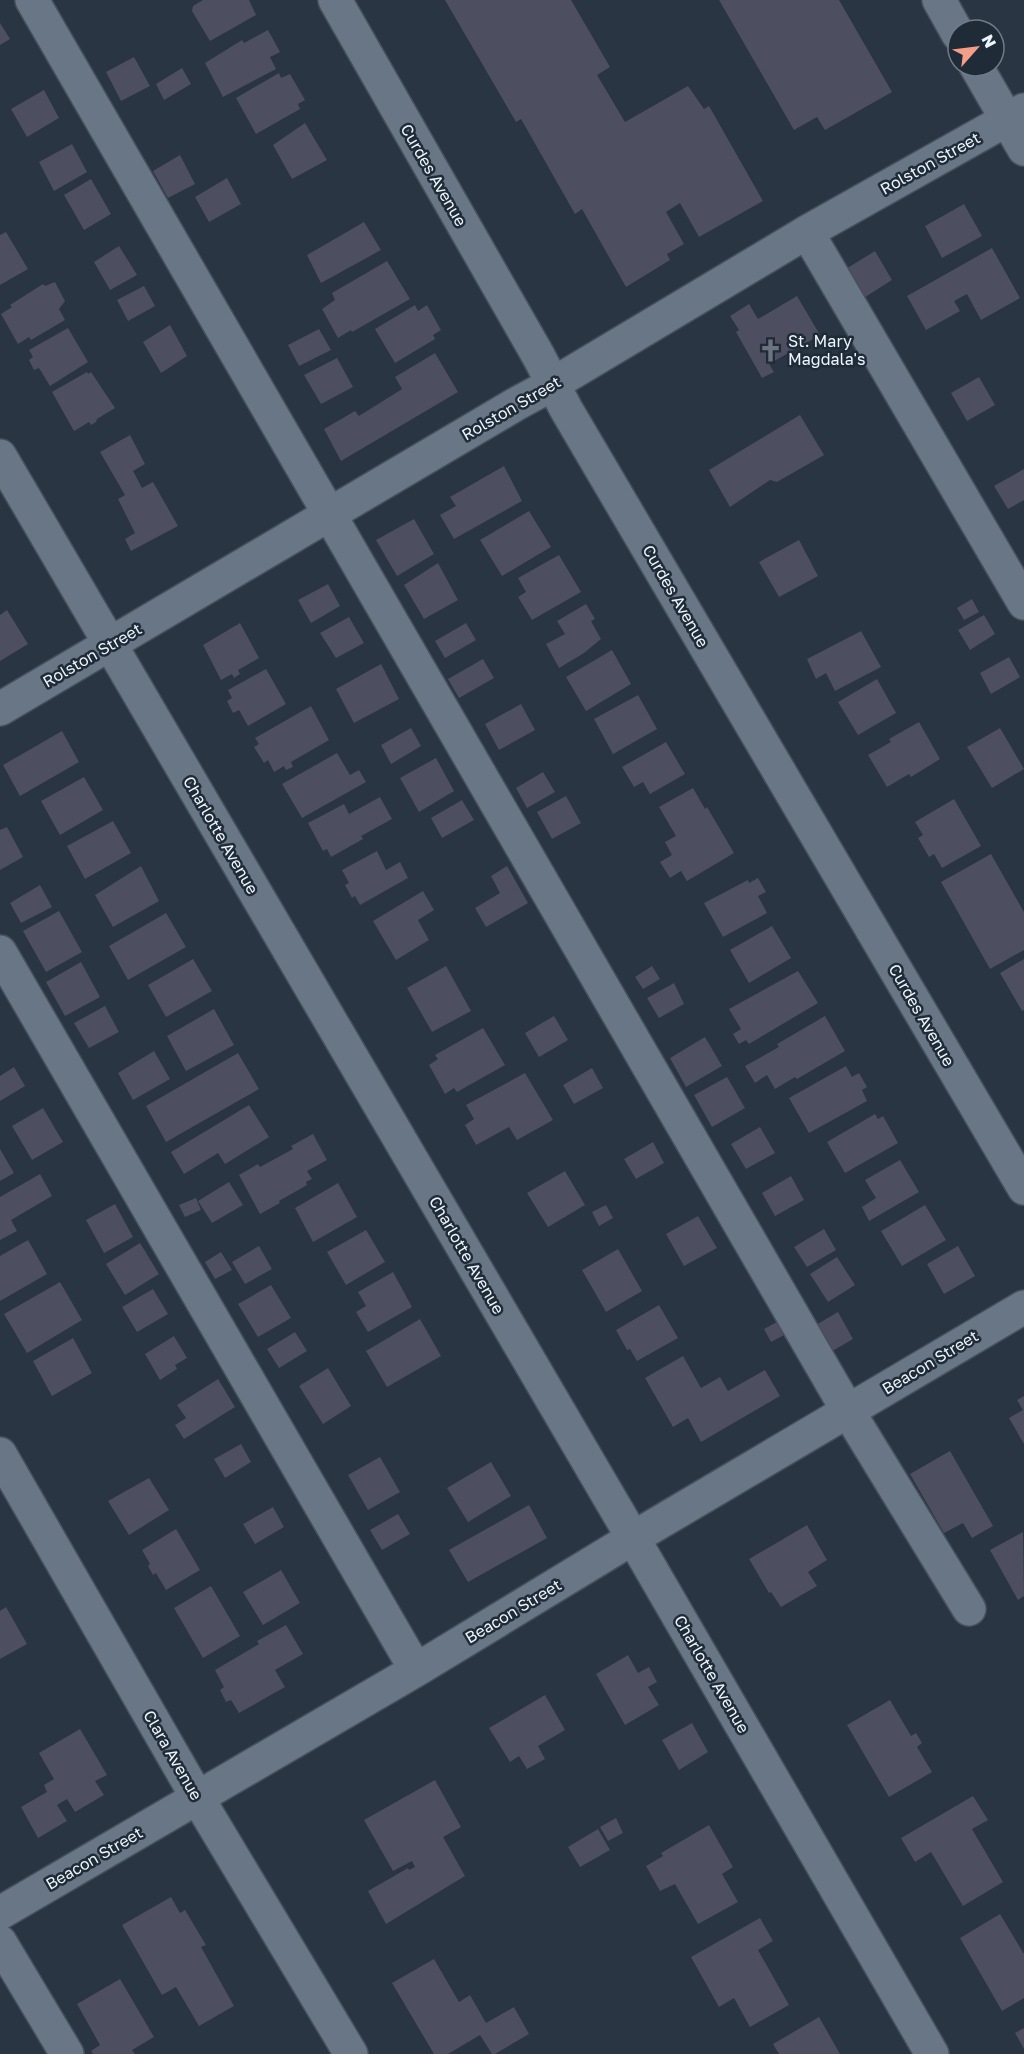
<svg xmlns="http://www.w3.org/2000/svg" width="1024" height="2054" viewBox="0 0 1024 2054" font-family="'Golos Text',sans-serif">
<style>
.building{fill:#4d4e5f}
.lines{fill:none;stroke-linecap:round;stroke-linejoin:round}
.minor-casing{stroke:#46505b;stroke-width:36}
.minor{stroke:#687685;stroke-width:33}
.labels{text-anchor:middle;stroke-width:5;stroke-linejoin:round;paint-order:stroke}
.street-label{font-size:16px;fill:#ecf4fd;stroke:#1f2b37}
.poi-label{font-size:16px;fill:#ecf4fd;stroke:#1f2b37;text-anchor:start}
</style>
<rect width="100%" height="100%" fill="#293542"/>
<path class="building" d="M203 0H249L256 15 210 41 192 11 193 6Z
M445 0H571L610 67 597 75 625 122 688 86 704 109 709 106 763 201 699 237 680 203 666 212 684 244 667 254 670 260 626 287 582 209 575 214 521 119 516 122Z
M719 0H839L892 92 825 130 817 117 794 130Z
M0 23 10 39 0 45Z
M268 30 280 52 270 57 276 69 223 97 205 63 242 40 244 43Z
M134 57 150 86 121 101 106 72Z
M182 68 191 84 164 100 156 84Z
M279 73 281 78 290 74 305 100 298 104 300 109 256 134 236 98Z
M44 90 59 118 27 137 11 109Z
M305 123 327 160 292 179 273 145Z
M72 144 87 172 54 191 39 162Z
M180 155 195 184 168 198 153 171Z
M227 178 241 204 209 222 195 197Z
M91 179 111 214 84 230 64 195Z
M964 204 982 236 942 258 925 226Z
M364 222 381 250 321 283 307 255Z
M6 232 28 269 0 285V235Z
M119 246 137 275 110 290 94 262Z
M992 248 1020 298 981 320 967 294 954 301 960 311 926 330 907 296Z
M875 251 892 280 862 299 844 270Z
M387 261 410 299 352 332 351 330 338 338 322 309 335 300 332 293Z
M55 282 65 301 59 309 65 320 31 340 29 337 18 344 1 314 12 307 10 305 43 284 45 286Z
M144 286 155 306 128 321 117 300Z
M797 296 820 335 769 364 774 372 762 378 736 332 739 330 730 316 749 304 758 319Z
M415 305 418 311 427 305 441 330 433 335 435 339 395 363 375 329Z
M170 325 187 356 161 373 143 342Z
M68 328 88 362 50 386 39 368 34 370 29 360 33 357 29 350Z
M319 329 331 350 299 366 288 345Z
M435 353 458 392 341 461 324 429 355 411 359 416 402 389 395 377Z
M337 358 353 387 321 404 304 375Z
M87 372 88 374 91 372 115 408 97 419 96 422 91 425 89 422 74 431 52 392Z
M979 377 995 405 967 421 951 393Z
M800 415 824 455 777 482 770 480 730 507 709 470Z
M130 435 145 464 133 471 142 488 153 482 178 526 131 551 125 539 135 533 118 499 125 495 100 452Z
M504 466 522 501 454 539 440 515 456 506 450 497Z
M1024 469V500L1008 509 994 486Z
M529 511 551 547 502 576 480 540Z
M414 519 434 554 397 576 376 540Z
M799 540 818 576 779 597 759 562Z
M559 555 581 592 532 620 518 597 526 592 518 578Z
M438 563 458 600 424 619 404 585Z
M328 584 340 606 311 623 298 600Z
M972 599 979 612 964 620 957 608Z
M586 604 595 619 591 621 601 639 584 653 559 668 546 644 565 634 557 621Z
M7 610 28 644 0 661V615Z
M984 615 995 634 970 650 958 630Z
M349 617 364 643 336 658 320 633Z
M240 623 259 658 238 670 240 674 234 678 232 674 221 680 203 645Z
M466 623 476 640 445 658 435 641Z
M861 631 881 667 835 691 826 673 816 679 807 659Z
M612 650 631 684 586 711 566 677Z
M1009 657 1020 677 991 694 980 673Z
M483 659 494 678 459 698 448 679Z
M381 664 399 699 354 723 336 689Z
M266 669 286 704 248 726 239 710 233 713 227 701 232 698 228 690Z
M877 679 896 713 858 735 838 702Z
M638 695 657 729 613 754 594 719Z
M521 704 535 730 499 750 485 724Z
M311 706 329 740 291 762 293 767 286 770 284 766 274 772 268 760 264 763 254 747 259 744 255 738Z
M919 722 940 759 911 777 909 774 887 787 868 755 891 742 889 739Z
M411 728 421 746 391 764 381 745Z
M1000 728 1024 769 992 788 967 747Z
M62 731 79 762 20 796 3 765Z
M666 742 685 774 650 794 643 782 634 787 622 767Z
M337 753 350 775 359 770 366 782 302 818 282 784Z
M436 758 454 791 419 812 400 778Z
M543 772 555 792 527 808 516 788Z
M84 777 103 810 60 835 41 801Z
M693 788 705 809 707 807 734 853 687 881 681 871 670 878 660 862 672 855 665 842 676 836 659 807Z
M566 796 581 823 552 839 537 812Z
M380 797 392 819 361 836 363 839 331 857 327 849 323 851 308 823 344 804 349 814Z
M954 799 981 846 942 868 934 854 929 857 918 838 923 835 915 822Z
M462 800 474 820 442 838 431 818Z
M113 821 131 853 85 879 67 846Z
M7 827 23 857 0 870V830Z
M377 851 386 870 400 862 408 878 360 905 355 896 352 898 345 885 349 883 342 870Z
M991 854 1024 912V950L990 969 941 882Z
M141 866 159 901 113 927 95 895Z
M507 866 528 903 486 927 475 908 500 893 491 876Z
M758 878 766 892 758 896 767 913 723 937 704 903 748 880 749 883Z
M40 885 52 907 21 923 10 903Z
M423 891 434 910 418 920 429 940 396 960 373 921Z
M59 911 82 952 46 972 23 931Z
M166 913 186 947 128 980 109 946Z
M772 926 791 958 749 983 730 950Z
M193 959 212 991 166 1017 148 985Z
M1024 959V1010L1022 1011 1000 973Z
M81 962 100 997 65 1016 46 982Z
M446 966 471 1011 432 1032 407 988Z
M652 966 660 979 643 989 635 977Z
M798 971 818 1003 749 1044 746 1040 739 1044 733 1034 741 1029 729 1009Z
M674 983 684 1004 659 1018 647 998Z
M105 1006 119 1032 89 1048 74 1023Z
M214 1009 234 1045 186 1071 167 1036Z
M554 1016 568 1040 539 1057 525 1033Z
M825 1016 845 1051 797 1079 795 1077 775 1089 767 1075 755 1083 745 1066 779 1047 777 1044Z
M483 1028 505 1065 457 1092 454 1088 445 1094 429 1065 438 1059 435 1055Z
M705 1037 722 1066 686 1087 670 1058Z
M154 1051 170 1079 133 1100 118 1073Z
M238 1053 259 1089 166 1142 146 1106Z
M846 1066 852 1077 859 1073 867 1087 862 1090 867 1101 809 1133 789 1098Z
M14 1067 25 1086 0 1101V1076Z
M592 1068 603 1088 574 1104 563 1085Z
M525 1073 553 1120 517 1140 509 1127 476 1145 465 1125 474 1119 466 1105Z
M727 1077 745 1108 712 1127 694 1095Z
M249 1105 269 1137 225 1164 218 1153 184 1174 171 1152Z
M43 1108 63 1142 32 1160 12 1126Z
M875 1114 878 1119 883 1116 898 1143 845 1173 827 1142Z
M760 1127 775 1153 746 1169 731 1144Z
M313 1134 327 1160 307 1171 312 1179 306 1182 307 1185 279 1201 280 1203 260 1214 239 1175 258 1164 260 1167 293 1149 291 1146Z
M653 1142 664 1163 636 1179 624 1159Z
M0 1149 14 1173 0 1181Z
M900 1160 919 1192 869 1221 862 1207 876 1198 865 1180Z
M565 1171 585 1205 548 1227 527 1193Z
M40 1174 52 1196 11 1220 17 1231 0 1240V1197Z
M791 1176 804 1200 775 1216 762 1193Z
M229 1182 243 1205 212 1223 198 1201Z
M338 1183 357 1217 313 1242 295 1208Z
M196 1198 201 1210 185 1217 179 1205Z
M115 1204 133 1237 104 1253 86 1220Z
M606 1205 613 1218 599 1226 592 1212Z
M925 1205 946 1240 902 1266 881 1231Z
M698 1216 717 1248 684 1266 666 1234Z
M824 1229 836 1250 807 1267 794 1247Z
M366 1230 385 1262 346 1285 327 1252Z
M28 1240 47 1274 0 1301V1256Z
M140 1243 159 1274 125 1295 106 1264Z
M259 1246 272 1269 245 1284 232 1262Z
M958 1246 975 1276 944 1294 927 1264Z
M618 1249 642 1291 606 1312 582 1270Z
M221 1252 232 1270 215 1279 205 1262Z
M837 1257 855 1285 828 1302 810 1274Z
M393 1272 412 1307 368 1332 356 1312 366 1306 358 1292Z
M60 1282 82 1320 27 1353 4 1314Z
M271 1285 291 1318 258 1337 238 1304Z
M153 1289 168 1314 137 1332 122 1307Z
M659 1305 678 1338 637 1361 630 1349 627 1350 616 1330Z
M838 1312 853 1339 829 1353 814 1326Z
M420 1319 441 1356 387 1387 366 1351Z
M777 1322 784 1335 771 1342 764 1329Z
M295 1332 307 1351 279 1368 267 1349Z
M174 1336 187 1358 175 1365 177 1369 160 1380 145 1354Z
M73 1338 92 1373 52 1396 33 1361Z
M683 1356 701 1388 720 1377 728 1391 765 1370 780 1396 701 1442 688 1418 673 1427 645 1378Z
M328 1368 351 1406 323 1424 299 1386Z
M218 1379 235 1407 184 1439 175 1425 186 1418 177 1405Z
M1024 1396V1444L1009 1418 1023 1410 1017 1400Z
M241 1444 251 1462 225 1478 214 1459Z
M950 1451 993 1526 972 1538 963 1523 944 1533 910 1474Z
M380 1457 400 1492 368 1510 348 1475Z
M491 1462 511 1496 468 1522 447 1488Z
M149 1478 169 1510 129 1535 108 1501Z
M529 1505 547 1538 468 1582 449 1550Z
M273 1507 284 1527 255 1544 243 1524Z
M398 1514 410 1534 382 1550 370 1530Z
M807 1525 827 1560 808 1572 817 1586 781 1607 771 1592 769 1593 749 1559Z
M176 1529 200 1570 166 1590 156 1573 153 1575 148 1566 150 1564 142 1550Z
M1023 1532 1024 1596 1018 1600 990 1550Z
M281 1570 300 1603 263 1625 243 1592Z
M211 1586 240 1636 203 1658 174 1608Z
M6 1607 27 1644 0 1659V1611Z
M286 1625 303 1654 275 1670 285 1687 239 1713 231 1700 226 1702 220 1690 224 1687 215 1670 259 1644 257 1641Z
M628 1655 638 1673 649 1667 657 1682 648 1687 659 1705 625 1725 596 1674Z
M545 1695 565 1730 538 1746 545 1759 527 1769 519 1756 510 1762 489 1728Z
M890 1700 911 1736 916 1733 922 1743 917 1747 932 1772 889 1797 847 1725Z
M692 1723 708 1752 679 1770 662 1740Z
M80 1729 107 1775 95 1781 104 1795 75 1812 67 1799 57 1805 67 1821 38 1838 21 1807 47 1792 44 1785 54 1779 39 1753Z
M435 1780 461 1827 443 1837 465 1876 386 1924 368 1891 408 1868 409 1870 415 1867 412 1861 393 1871 364 1820Z
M973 1796 988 1820 972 1829 1003 1882 963 1906 931 1852 915 1862 901 1838Z
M616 1818 623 1833 608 1841 600 1827Z
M709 1825 733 1867 722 1874 738 1902 698 1924 675 1884 660 1891 646 1866 663 1856 661 1853Z
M598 1829 610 1850 580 1867 568 1847Z
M171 1897 180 1913 185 1910 206 1945 201 1947 234 2006 199 2026 176 1987 162 1995 122 1925Z
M1000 1914 1024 1954V1998L1002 2011 960 1938Z
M760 1918 773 1941 758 1950 789 2005 750 2027 734 1998 719 2007 691 1957Z
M434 1959 459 2002 470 1995 486 2023 514 2007 529 2034 495 2054H492L480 2035 448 2054H434L392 1983Z
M120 1979 154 2037 132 2050 135 2054H93L91 2051 100 2045 77 2004Z
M819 2017 840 2054H779L773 2044Z
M1024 2028V2049L1015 2033Z"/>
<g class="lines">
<defs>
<path id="minor" d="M32 0 848 1411 969 1609
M335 0 539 357 566 409 1024 1188
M939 0 958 34
M976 66 1024 149
M807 232 1024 603
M0 456 633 1538 932 2054
M0 709 516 404 553 384 807 232 1024 110
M0 952 416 1670
M0 1454 197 1797 351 2054
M0 1913 416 1670 633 1538 1024 1307
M0 1942 67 2054"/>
</defs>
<use href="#minor" class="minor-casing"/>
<use href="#minor" class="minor"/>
</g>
<defs>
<symbol id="church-bare" viewBox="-9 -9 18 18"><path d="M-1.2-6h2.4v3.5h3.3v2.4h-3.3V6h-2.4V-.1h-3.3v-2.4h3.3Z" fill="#6b7280" stroke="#1f2b37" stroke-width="2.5" paint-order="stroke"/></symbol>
</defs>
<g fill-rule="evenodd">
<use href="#church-bare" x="754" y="334" width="33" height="33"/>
</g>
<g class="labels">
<g class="street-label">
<text transform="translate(930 163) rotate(-29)" y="6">Rolston Street</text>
<text transform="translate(434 175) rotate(60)" y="6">Curdes Avenue</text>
<text transform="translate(511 408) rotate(-30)" y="6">Rolston Street</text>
<text transform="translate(676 596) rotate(60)" y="6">Curdes Avenue</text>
<text transform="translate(92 655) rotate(-30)" y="6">Rolston Street</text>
<text transform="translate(221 835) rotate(60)" y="6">Charlotte Avenue</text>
<text transform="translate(922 1015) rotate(60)" y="6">Curdes Avenue</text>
<text transform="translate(467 1255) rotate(60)" y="6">Charlotte Avenue</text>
<text transform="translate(930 1362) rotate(-31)" y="6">Beacon Street</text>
<text transform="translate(513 1611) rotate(-31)" y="6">Beacon Street</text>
<text transform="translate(712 1674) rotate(60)" y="6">Charlotte Avenue</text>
<text transform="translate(173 1755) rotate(60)" y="6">Clara Avenue</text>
<text transform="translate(94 1858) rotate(-30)" y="6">Beacon Street</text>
</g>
<g class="poi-label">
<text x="788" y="347">St. Mary<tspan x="788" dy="18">Magdala's</tspan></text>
</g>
</g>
<g transform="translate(976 48) rotate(62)"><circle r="28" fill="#1f2b37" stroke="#717b86" stroke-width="1.5"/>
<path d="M0-4.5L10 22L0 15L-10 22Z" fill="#f49e87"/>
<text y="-9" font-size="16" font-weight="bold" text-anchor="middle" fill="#ecf4fd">N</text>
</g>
</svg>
